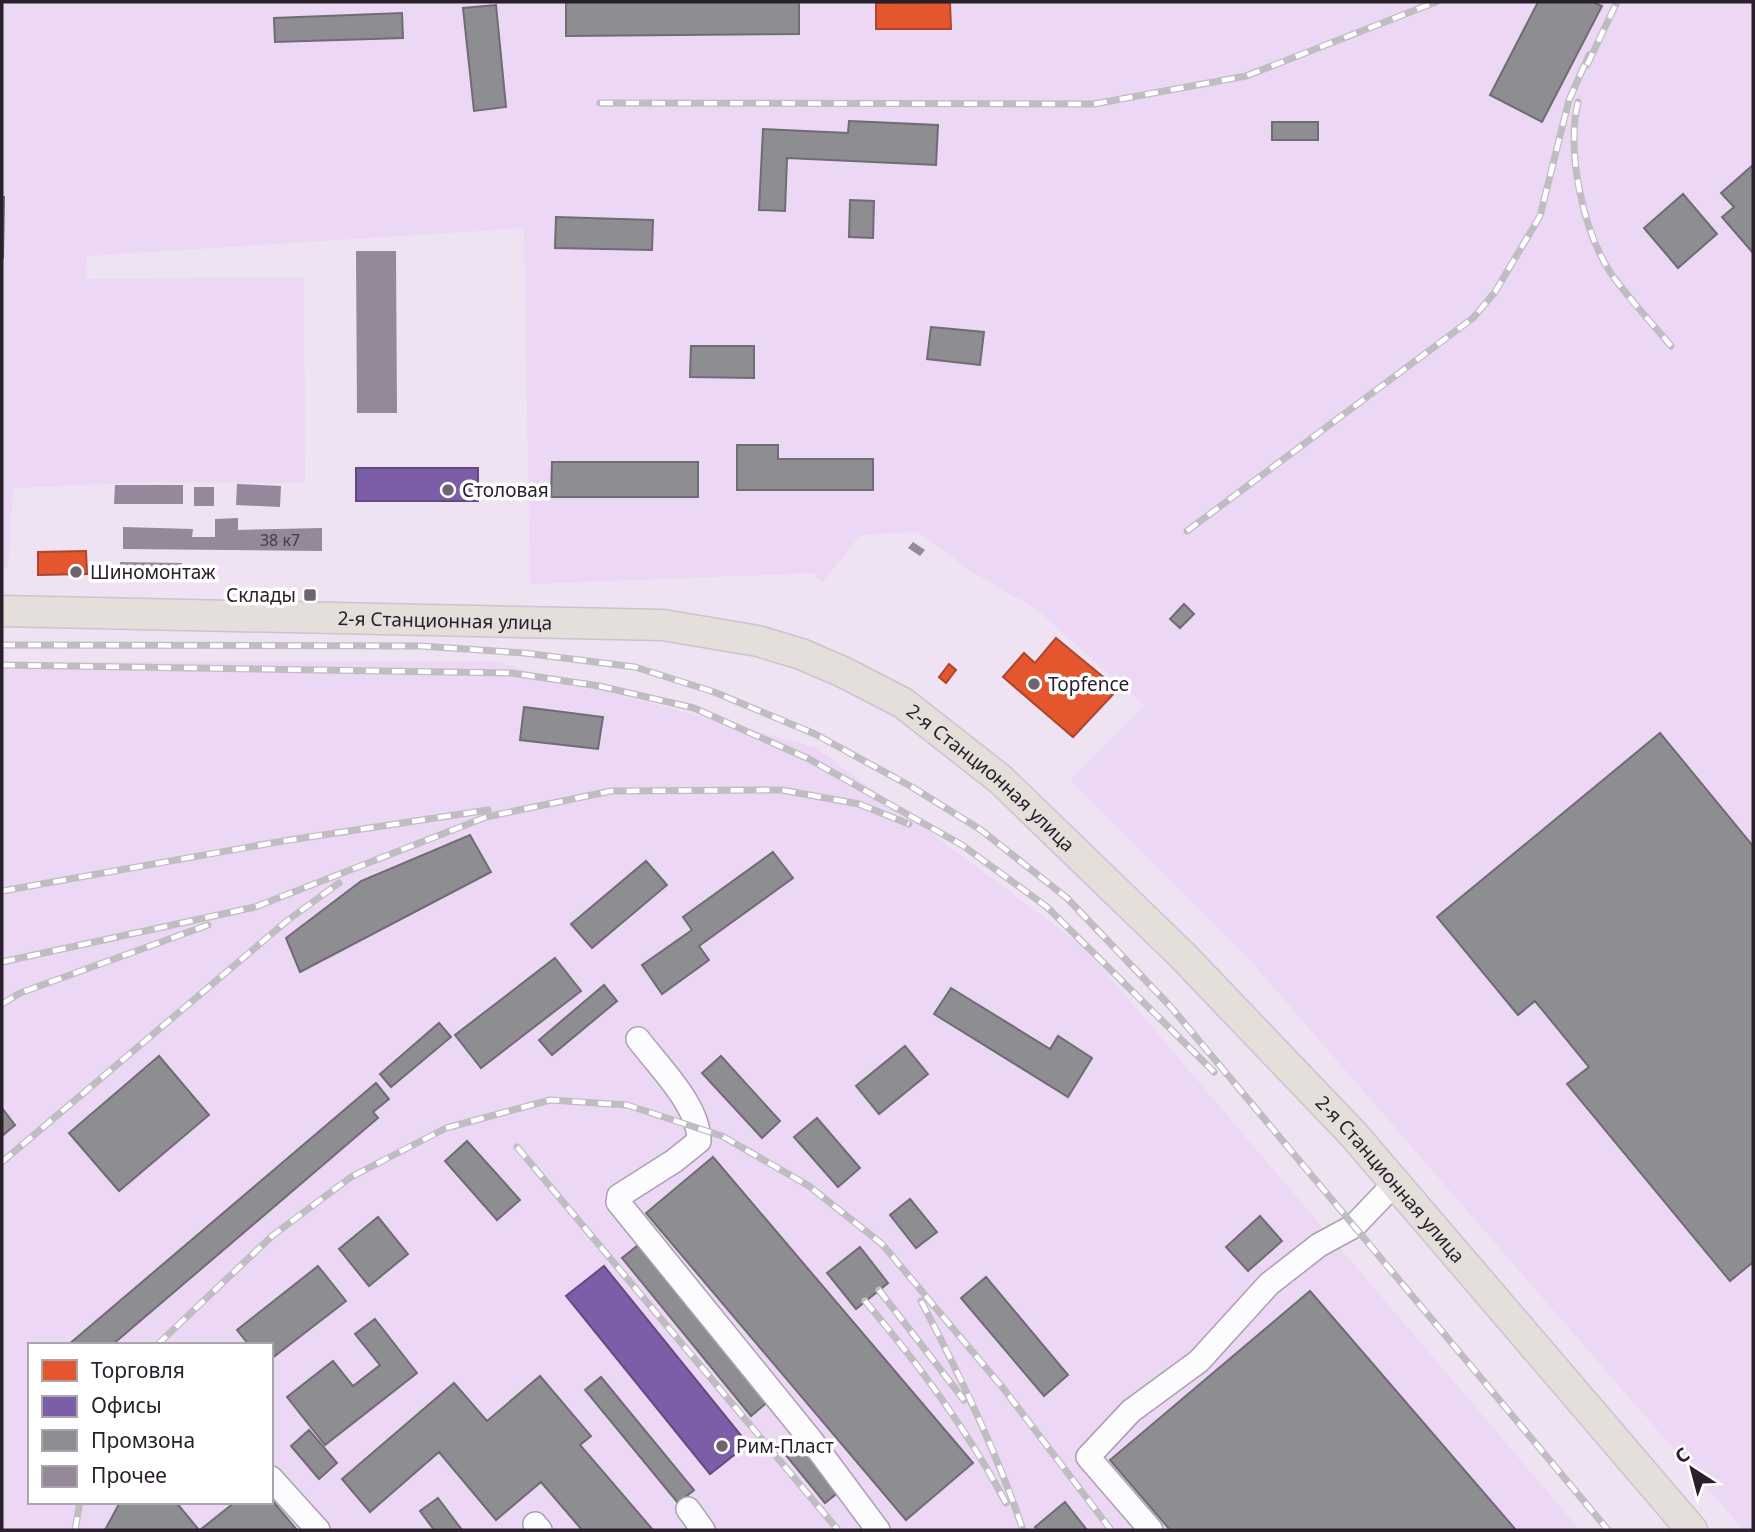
<svg xmlns="http://www.w3.org/2000/svg" width="1755" height="1532" viewBox="0 0 1755 1532" font-family="'Noto Sans',sans-serif">
<style>
.built{fill:#ecd7f4;fill-rule:evenodd}
.shops{fill:#e4572e;stroke:#ac462d;stroke-width:2}
.offices{fill:#7b5ea7;stroke:#624b82;stroke-width:2}
.industry{fill:#8d8d92;stroke:#6f6c73;stroke-width:2}
.building{fill:#96889b}
.lines{fill:none;stroke-linecap:round;stroke-linejoin:round}
.minor-casing{stroke:#aaa1ae;stroke-width:26}
.major-casing{stroke:#cac4cd;stroke-width:33}
.minor{stroke:#fcfbfd;stroke-width:23}
.major{stroke:#e5dfdc;stroke-width:30}
.rail-casing{stroke:#c0bdc2;stroke-width:7}
.rail{stroke:#fff;stroke-width:4.5;stroke-dasharray:13;stroke-linecap:butt}
.poi-dot{fill:#6e6472;stroke:#fff;stroke-width:2.5}
.labels{text-anchor:middle;stroke-width:7;stroke-linejoin:round;paint-order:stroke}
.number-label{font-size:16px;fill:#443a48}
.poi-label{font-size:19px;fill:#29202c;stroke:#fff;text-anchor:start}
.street-label{font-size:19px;fill:#29202c;stroke:#fff}
</style>
<rect width="100%" height="100%" fill="#eee2f3"/>
<path class="built" d="M2 2H1753V1530H1744L1249 959 1070 780 1145 706 1036 609 974 573 918 532 860 535 822 583 813 573 530 584 524 228 87 256 86 279 304 277 305 483 154 482 13 488 8 569H2Z
M493 661 815 747 1083 946 1580 1530H2V662ZM30 1345H271V1502H30Z"/>
<path class="shops" d="M950 2 951 29H876V3Z
M86 551 87 574 38 575V552Z
M1056 638 1118 689 1073 737 1003 677 1024 653 1035 663Z
M949 664 956 670 946 683 939 677Z"/>
<path class="offices" d="M356 468H478V501H356Z
M604 1266 748 1444 710 1474 566 1296Z"/>
<path class="industry" d="M566 2H799V34L566 36Z
M1538 2H1593L1602 6 1542 122 1490 95Z
M496 5 506 107 474 111 463 8Z
M402 13 403 38 275 42 274 18Z
M849 121 938 125 936 165 787 158 785 211 759 210 763 129 848 133Z
M1272 122H1318V140H1272Z
M1753 165V253L1722 217 1734 207 1721 193Z
M1683 194 1717 234 1678 268 1644 228Z
M2 197H4L3 258H2Z
M850 200 874 201 873 238 849 237Z
M556 217 653 220 652 250 555 248Z
M931 327 984 332 980 365 927 359Z
M691 346H754V378L690 377Z
M737 445H778V459H873V490H737Z
M552 462H698V497H551Z
M1184 604 1194 614 1180 628 1170 619Z
M524 707 603 717 598 749 520 740Z
M1660 733 1753 846V1265L1752 1263 1730 1281 1567 1084 1589 1067 1535 1001 1518 1015 1437 917Z
M470 835 491 872 300 972 286 938 361 881Z
M773 852 793 878 699 946 709 960 662 994 642 965 692 930 683 917Z
M646 861 667 885 592 948 571 924Z
M555 958 581 991 481 1068 455 1035Z
M604 985 617 1001 552 1055 539 1040Z
M951 988 1050 1049 1058 1036 1092 1058 1068 1097 934 1014Z
M439 1023 451 1037 391 1087 380 1074Z
M905 1046 928 1074 879 1114 856 1086Z
M159 1056 209 1115 119 1191 69 1133Z
M721 1056 780 1121 762 1138 702 1073Z
M376 1083 389 1099 373 1112 378 1118 112 1345H68Z
M2 1108 15 1125 2 1136Z
M817 1118 860 1168 838 1187 794 1137Z
M467 1141 520 1200 497 1220 445 1161Z
M713 1157 973 1463 906 1520 646 1213Z
M910 1199 937 1232 916 1248 890 1215Z
M1260 1216 1282 1241 1248 1271 1226 1247Z
M378 1217 408 1254 369 1286 339 1249Z
M642 1242 770 1400 751 1416 622 1258Z
M860 1247 888 1283 856 1309 827 1273Z
M318 1266 346 1301 271 1359V1345H249L237 1330Z
M986 1277 1068 1375 1044 1396 961 1298Z
M1310 1291 1516 1530H1170L1110 1460Z
M375 1319 417 1373 325 1445 287 1397 333 1361 353 1386 380 1365 355 1334Z
M540 1376 591 1436 580 1445 653 1530H582L541 1482 496 1520 439 1452 370 1512 342 1479 454 1383 487 1421Z
M601 1377 694 1490 678 1503 585 1390Z
M309 1430 337 1463 319 1479 291 1446Z
M800 1441 840 1491 825 1503 785 1454Z
M438 1498 462 1530H434L420 1511Z
M271 1499 297 1530H200L235 1502H271Z
M120 1502H176L199 1530H105Z
M1065 1502 1087 1530H1038L1035 1527Z"/>
<path class="building" d="M356 251H396L397 413H357Z
M237 484 281 486 280 507 236 505Z
M115 485H183V504H114Z
M194 487H214V506H194Z
M238 518V530L322 528V551L123 549V527L193 529 192 537H215V519Z
M913 542 925 550 920 556 908 548Z
M120 562 182 563V577L119 576Z"/>
<g class="lines">
<defs>
<path id="minor" d="M638 1039C659 1067 699 1105 699 1141L674 1161 619 1196 618 1202 811 1440 878 1530
M271 1478 318 1530
M688 1509 703 1530
M535 1524 540 1530
M1151 1530 1088 1457 1131 1411 1199 1361 1269 1284 1319 1245 1354 1226 1395 1183"/>
<g id="major">
<path id="s1" d="M2 611 663 625 758 641 801 654 843 672 903 703 1000 779 1182 955 1354 1135 1692 1530"/>
</g>
</defs>
<use href="#minor" class="minor-casing"/>
<use href="#major" class="major-casing"/>
<use href="#minor" class="minor"/>
<use href="#major" class="major"/>
<defs>
<path id="rail" d="M1587 65 1617 2
M1578 102C1566 152 1583 232 1612 275 1630 300 1652 323 1671 346
M600 103 1094 104 1246 76 1436 2
M1187 531 1473 318 1495 292 1540 216 1569 100 1589 55
M2 645 421 646 524 653 635 667 714 692 815 734 912 787 981 830 1067 898 1170 1006 1608 1530
M2 665 511 673 599 686 694 708 809 759 962 845 1047 907 1214 1072
M2 891 283 841 488 810
M2 962 255 907 486 817 611 791 782 790 859 804 909 824
M2 1004 20 993 208 925
M517 1147 838 1530
M2 1162 288 920 339 883
M879 1290 964 1400
M865 1301C919 1365 967 1429 1006 1503
M921 1301C960 1375 996 1450 1023 1530
M157 1345 272 1236 351 1177 446 1128 550 1100 627 1105 722 1136 809 1186 882 1244 1003 1388 1111 1530
M75 1530 80 1502"/>
</defs>
<use href="#rail" class="rail-casing"/>
<use href="#rail" class="rail"/>
</g>
<g class="poi-dot">
<circle cx="448" cy="490" r="7"/>
<circle cx="76" cy="572" r="7"/>
<rect x="303" y="588" width="14" height="14" rx="3.5"/>
<circle cx="1034" cy="684" r="7"/>
<circle cx="722" cy="1446" r="7"/>
</g>
<g class="labels">
<g class="number-label">
<text x="280" y="546">38 к7</text>
</g>
<g class="poi-label">
<text x="462" y="497">Столовая</text>
<text x="90" y="579">Шиномонтаж</text>
<text x="296" y="602" text-anchor="end">Склады</text>
<text x="1048" y="691">Topfence</text>
<text x="736" y="1453">Рим-Пласт</text>
</g>
<g class="street-label">
<text dy="7" stroke="none"><textPath href="#s1" startOffset="443">2-я Станционная улица</textPath></text>
<text dy="7" stroke="none"><textPath href="#s1" startOffset="1031">2-я Станционная улица</textPath></text>
<text dy="7" stroke="none"><textPath href="#s1" startOffset="1598">2-я Станционная улица</textPath></text>
</g>
</g>
<rect width="1755" height="1532" fill="none" stroke="#29202c" stroke-width="7"/>
<rect x="28" y="1343" width="245" height="161" fill="#ffffff" stroke="#a9a6ab" stroke-width="2"/>
<rect x="42" y="1360" width="35" height="21" fill="#e4572e" stroke="#a9a6ab" stroke-width="2"/>
<text x="91" y="1378" font-size="21" fill="#29202c">Торговля</text>
<rect x="42" y="1396" width="35" height="21" fill="#7b5ea7" stroke="#a9a6ab" stroke-width="2"/>
<text x="91" y="1413" font-size="21" fill="#29202c">Офисы</text>
<rect x="42" y="1430" width="35" height="21" fill="#8d8d92" stroke="#a9a6ab" stroke-width="2"/>
<text x="91" y="1448" font-size="21" fill="#29202c">Промзона</text>
<rect x="42" y="1466" width="35" height="21" fill="#96889b" stroke="#a9a6ab" stroke-width="2"/>
<text x="91" y="1483" font-size="21" fill="#29202c">Прочее</text>
<g transform="translate(1692 1469) rotate(324)" stroke="#ffffff" stroke-width="5" paint-order="stroke">
<path d="M0-5L12 26L0 18L-12 26Z" fill="#29202c"/>
<text y="-10" font-size="19" font-weight="bold" text-anchor="middle" fill="#29202c">С</text>
</g>
</svg>
